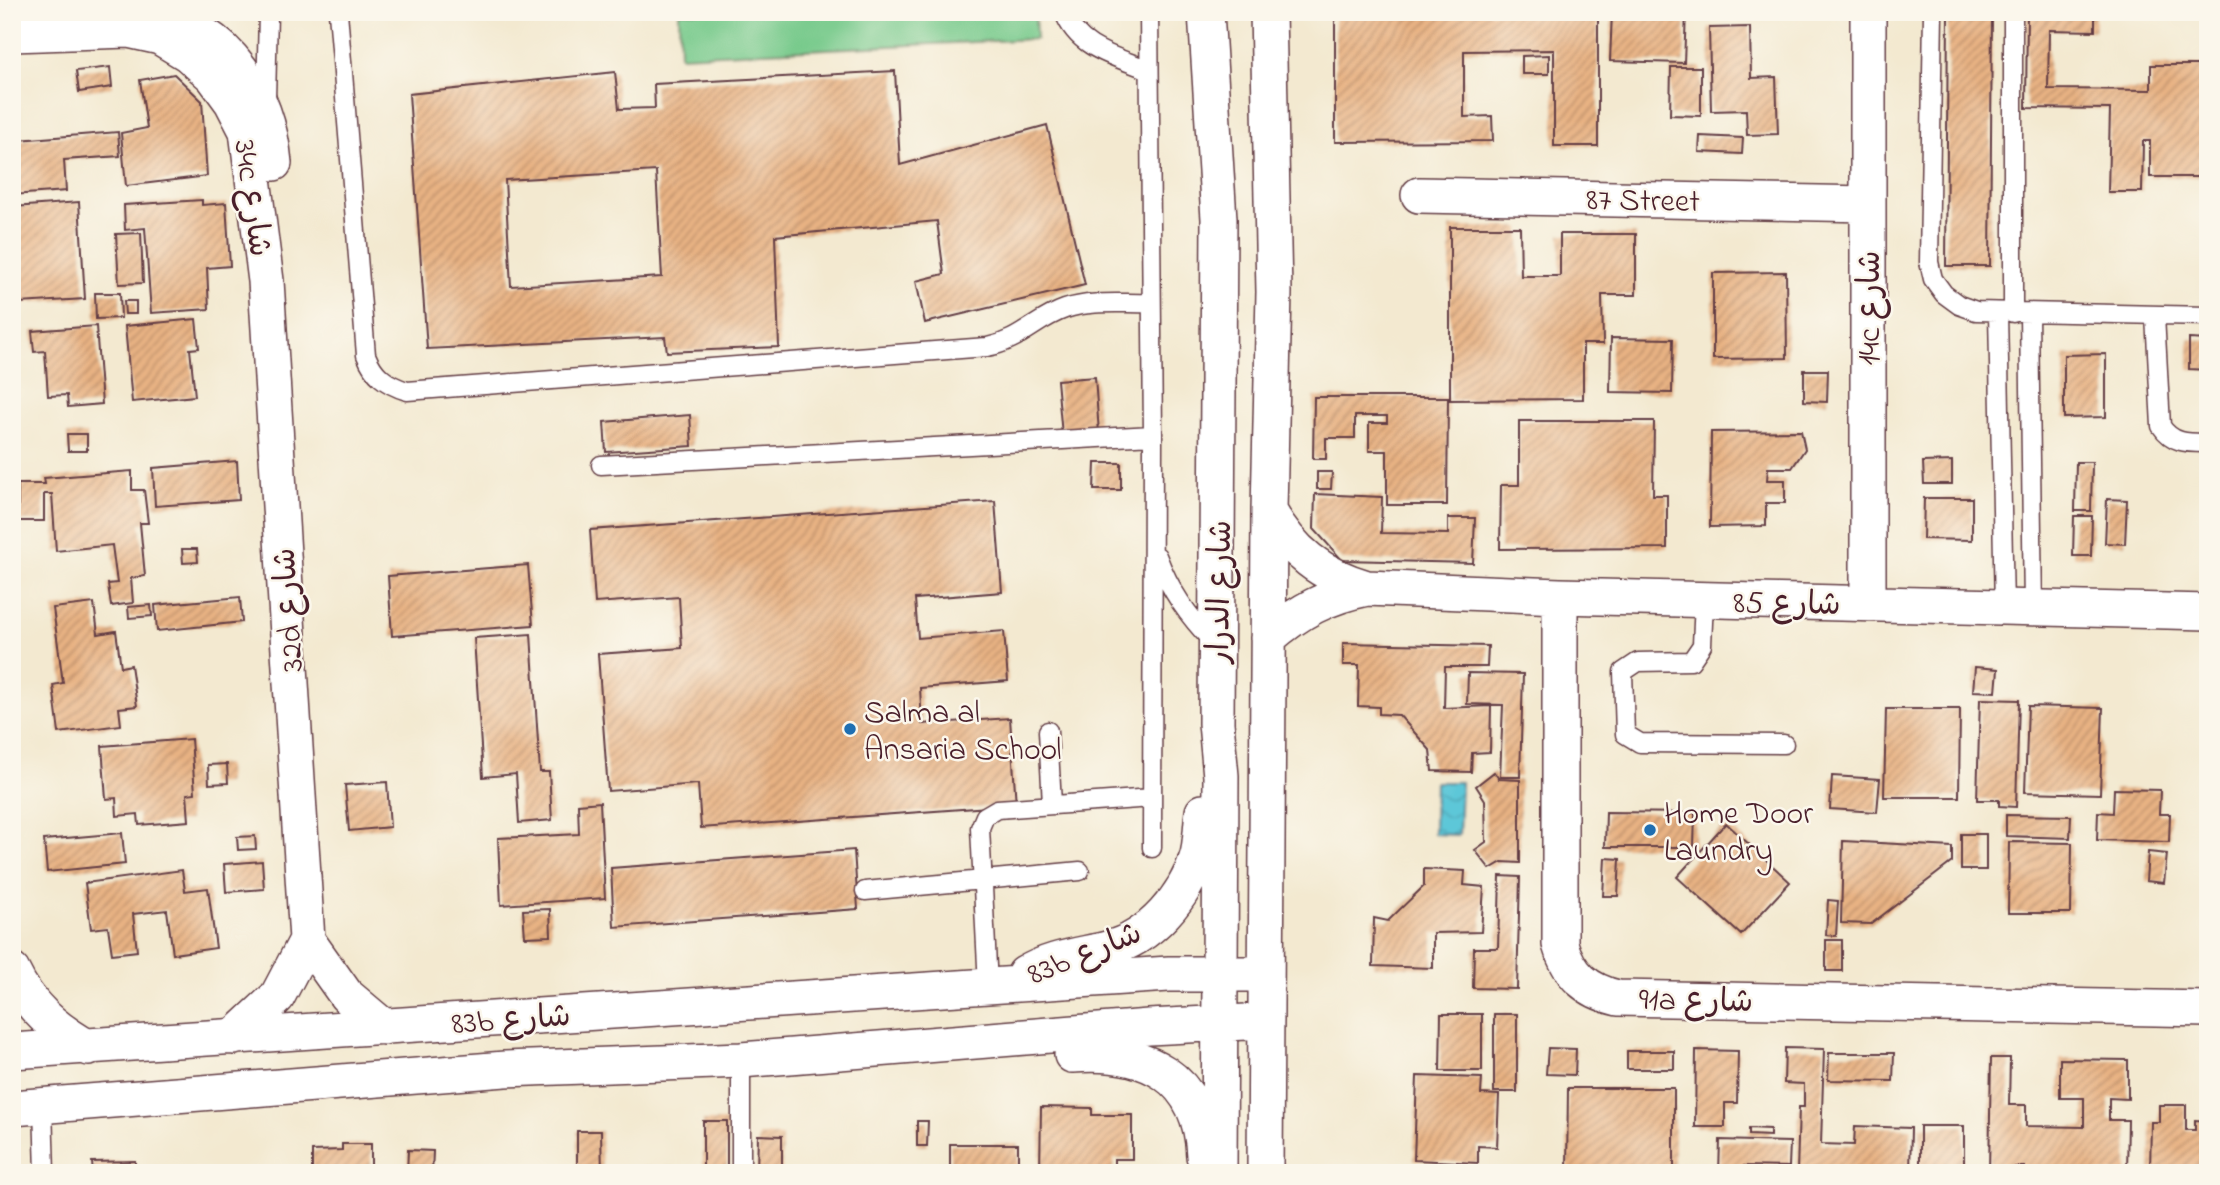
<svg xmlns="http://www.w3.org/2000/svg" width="2220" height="1185" viewBox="0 0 2220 1185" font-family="'Indie Flower','Playpen Sans Arabic',sans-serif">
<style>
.pitch{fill:#78ca8c;stroke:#61745c;stroke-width:2}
.water{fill:url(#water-waves);stroke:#547382;stroke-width:2}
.building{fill:url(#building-hatch);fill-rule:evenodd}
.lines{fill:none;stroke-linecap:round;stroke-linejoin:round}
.lane-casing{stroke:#633d44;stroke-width:21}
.street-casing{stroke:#633d44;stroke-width:38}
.lane{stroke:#fff;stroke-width:18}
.street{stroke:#fff;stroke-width:35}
.poi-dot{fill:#1f6fb2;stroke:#fbf7ec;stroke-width:2.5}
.labels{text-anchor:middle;stroke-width:5;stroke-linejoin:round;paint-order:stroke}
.street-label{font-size:32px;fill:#4a1f2b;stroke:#fbf7ec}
.poi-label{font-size:32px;fill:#4a1f2b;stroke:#fbf7ec;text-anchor:start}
</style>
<defs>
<pattern id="water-waves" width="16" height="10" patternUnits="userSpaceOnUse" patternTransform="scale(1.75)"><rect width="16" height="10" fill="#5dc7d8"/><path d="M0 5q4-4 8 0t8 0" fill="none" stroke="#52aaba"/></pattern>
<pattern id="building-hatch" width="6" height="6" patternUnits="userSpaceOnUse" patternTransform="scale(1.75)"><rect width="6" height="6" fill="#e8b283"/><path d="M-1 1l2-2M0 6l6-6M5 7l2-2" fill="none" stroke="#be906b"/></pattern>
</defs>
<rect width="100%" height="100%" fill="#fbf7ec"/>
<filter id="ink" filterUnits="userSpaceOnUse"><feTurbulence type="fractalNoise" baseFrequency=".0143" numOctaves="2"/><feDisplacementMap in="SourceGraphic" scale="14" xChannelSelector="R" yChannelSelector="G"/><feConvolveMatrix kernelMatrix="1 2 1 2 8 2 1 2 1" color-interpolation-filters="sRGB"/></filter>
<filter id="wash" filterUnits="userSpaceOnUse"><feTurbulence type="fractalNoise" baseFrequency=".00686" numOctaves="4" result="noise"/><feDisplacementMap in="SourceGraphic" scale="28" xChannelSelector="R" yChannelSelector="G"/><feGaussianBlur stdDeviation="1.57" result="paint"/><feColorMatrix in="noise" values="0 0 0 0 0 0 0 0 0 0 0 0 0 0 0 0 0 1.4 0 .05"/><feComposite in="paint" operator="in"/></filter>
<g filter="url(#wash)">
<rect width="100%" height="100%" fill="#f3e9d0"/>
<path class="pitch" d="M679 12H1035L1036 39 680 56Z"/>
<path class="water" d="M1435 782H1461L1459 835 1434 834Z"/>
<g id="blocks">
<path class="building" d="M1335 12H1598V146H1554V50L1464 51V117L1492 116 1493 141 1335 142Z
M1612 12H1686L1684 63 1610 61Z
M1948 12H1992L1990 266H1946Z
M2027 12H2095V31L2049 30 2048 89 2151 90V65H2208V177H2150V141H2143L2142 192H2108L2110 109 2026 108Z
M1750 27 1751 78 1776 77 1778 134 1747 135 1746 110 1711 111 1709 28Z
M1549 55V74H1522V56Z
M110 67 112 87 79 92 76 71Z
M1671 67H1701V116L1670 115Z
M895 71 900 165 1047 125 1085 285 925 323 916 281 944 274 937 221 775 236 779 347 667 352 665 337 427 349 409 94 615 72 619 109 655 108 654 84ZM656 171 662 277 511 286 505 180Z
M174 74 202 101 207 176 126 186 121 133 147 128 140 80Z
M118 132 120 156 64 160 66 191 12 195V164H20L18 140Z
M1700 136 1743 138 1742 154 1699 152Z
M202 200V205L226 203 230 266 207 268 209 309 151 313 145 228 125 230 124 205Z
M79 202 85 299 19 303 14 207Z
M1450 227H1520L1521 276H1560V234H1636V295H1602L1603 344H1583V399L1450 400Z
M141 233 143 283 119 284 116 234Z
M1786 272 1787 358 1713 359V273Z
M95 293H120L121 318 96 319Z
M124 301H136V314H125Z
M196 319 199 348 190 349 195 396 132 402 125 326Z
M96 326 102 404 68 407 67 395 48 396 45 351 34 352 32 331Z
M1611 338 1673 339 1672 393 1610 392Z
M2189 339 2208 340V370L2189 369Z
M2106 354V417L2064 418V355Z
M1804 370H1828L1827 402 1804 401Z
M1095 377 1099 433 1062 435 1057 380Z
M1314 397H1448L1447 505H1387V451H1369V423H1387V416H1355V438H1326V459H1313Z
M690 415 692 446 606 452 604 422Z
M1519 421H1654L1653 495H1667V548L1500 549 1501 485H1519Z
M1801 431 1805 449 1792 468H1768L1767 480H1785V503H1766V526L1710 527 1711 432Z
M67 434H87V451H68Z
M237 461 239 500 155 506 153 468Z
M1952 461V484H1924L1923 462Z
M2076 462H2092L2091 511H2075Z
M1095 463H1121V490H1094Z
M132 471V490H144L148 523H140L145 576 131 578 133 603 111 606 108 584 117 583 112 545 56 551 52 494H44V521H18V484H45L44 478Z
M1317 472H1332L1331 489H1317Z
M1315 494 1382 497 1381 533 1448 534V518H1475L1473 563 1342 560 1314 529Z
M1924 498H1972V540L1923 539Z
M2107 499 2127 500 2125 544 2105 543Z
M995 501 1002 592 915 599 918 638 1004 631 1008 681 920 688 922 724 1010 718 1016 805 701 828 698 784 608 791 598 654 682 648 679 597 595 603 590 530Z
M2074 516H2092L2091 556H2073Z
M182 549H197L198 562 183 563Z
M528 565 533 625 392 636 388 576Z
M240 597 242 622 157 631 155 605Z
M94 603 98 634 116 631 121 667 131 665 137 706 119 708 121 725 59 733 53 685 63 683 53 608Z
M151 605 152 616 129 618 128 607Z
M531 634 540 772H549L552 820 519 823 516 774 483 777 474 638Z
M1343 643 1488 646 1487 667H1445L1444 708 1491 706 1490 752 1472 753 1471 772 1432 771 1430 750 1399 715 1379 714V707L1358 706 1359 665H1343Z
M1975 667 1998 669 1996 692 1973 691Z
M1468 673 1523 674 1520 777H1500L1503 705 1467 704Z
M1980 699 2019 700 2016 807 1999 806V800H1977Z
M2028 706 2103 708 2100 794 2025 792Z
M1886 709H1960L1959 797H1884Z
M191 739 195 793 187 794 189 821 139 825 138 814 117 816 116 798 106 799 102 746Z
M227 764 228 783 209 784 208 765Z
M1494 772 1499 779 1520 780V863L1502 862 1490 869 1475 850 1486 842 1485 800 1476 786Z
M1832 776 1880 779 1877 812 1830 809Z
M387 782 390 827 349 831 345 785Z
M2114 789 2160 790 2159 814H2170L2169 842 2097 840 2098 812 2113 813Z
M600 802 605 898 501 905 498 838 579 834 578 804Z
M1606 812 1695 813 1694 847H1605Z
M2006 815 2071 816 2070 838 2006 836Z
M1726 823 1790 882 1741 935 1677 877Z
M122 833 125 864 47 872 44 840Z
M1961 834H1986V870H1961Z
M255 836 256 849 238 850 237 837Z
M1843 841 1952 847V862L1871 924 1841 923Z
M2009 842 2072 843 2071 913H2008Z
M854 850 858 909 614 927 611 868Z
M2148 852 2167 854 2164 883 2146 881Z
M1605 858 1620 859 1618 896H1603Z
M262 861 264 889 226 892 224 864Z
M1424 869 1465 871 1464 885 1484 887 1481 932 1433 933V968L1373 966 1374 918 1388 921 1424 886Z
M182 870 185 891 208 888 216 948 173 954 167 910 133 914 137 951 112 954 108 927 91 929 85 883Z
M1500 876 1520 877 1517 989 1473 988 1474 948H1498Z
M1828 900 1838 901 1836 936 1826 935Z
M550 909 551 936 525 937 523 910Z
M1826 940H1842V971H1826Z
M1441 1014H1482V1071H1440Z
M1494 1014H1517V1092H1494Z
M1548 1048 1576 1049 1575 1075 1546 1074Z
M1785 1048 1824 1049 1821 1144 1854 1145 1855 1126 1911 1128 1910 1173H1797L1799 1107H1804V1084L1784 1083Z
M1696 1050 1738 1051 1737 1103H1725V1127H1695Z
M1627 1051H1674V1069H1627Z
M1829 1053H1894L1893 1081 1828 1080Z
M1991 1058H2010L2009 1105H2026V1126L2084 1127V1098H2060V1059L2128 1060V1099L2109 1098V1120H2128L2127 1173H2025V1167H2015V1173H1989Z
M1417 1076 1482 1078 1481 1094 1499 1095 1497 1147 1478 1146V1163L1414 1160Z
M1568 1088H1674V1173H1567Z
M2159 1105H2186V1130H2195V1120L2208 1121V1173H2150L2151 1122H2159Z
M1041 1107 1092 1108V1115H1132V1159H1114V1168L1109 1173H1040Z
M703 1121H727V1173H703Z
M917 1121H928L927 1146H917Z
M1920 1126H1964V1173H1920Z
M1749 1128 1770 1129V1136L1749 1135Z
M577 1131H601L602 1173H577Z
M758 1135 782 1136V1173H757Z
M1720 1140 1790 1142 1789 1167 1744 1166V1173H1719Z
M342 1144H371V1173H312V1151L342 1150Z
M950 1144H1018V1173H950Z
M408 1150 433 1151 432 1173H407Z
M135 1161V1173H93L92 1162Z
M641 1167H675V1173H641Z"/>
</g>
</g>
<g filter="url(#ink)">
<use href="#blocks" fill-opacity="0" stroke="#633d44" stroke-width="2"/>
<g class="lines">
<defs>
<path id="lane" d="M338 12 366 355C374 375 385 384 407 391L987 347C1020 341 1036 319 1065 309 1091 300 1124 304 1151 303
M1064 12C1077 49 1117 57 1149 70
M1149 12 1153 435 1152 848
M1933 12 1929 262 1933 279 1944 294 1959 305 1976 311 2208 316
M2013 12V313
M266 101 268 12
M1998 313 2004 608
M2029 314 2033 608
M2155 316 2161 426C2173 444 2188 443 2208 443
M601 465 1153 435
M1157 556C1170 591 1188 616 1214 643
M1704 600 1702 645 1691 661 1638 662 1623 672 1625 734 1640 743 1784 744
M1048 731 1052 804
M865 891 1080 871
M988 986 980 828 985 816 997 809 1152 798
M43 1106 45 1173
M741 1173V1060"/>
<path id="street" d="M1206 12 1219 219 1216 723 1221 776 1219 1173
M1868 12V603
M157 17C229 29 268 95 274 163
M12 34 128 30 160 37 188 54 213 76 232 102 247 131 266 281 307 940 346 995 384 1027
M1419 195 1868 204
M1269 511C1292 552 1321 575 1367 588L1560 596 2208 612
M1560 596V944C1569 975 1587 991 1618 998L2208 1009
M1268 638C1299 611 1327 596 1367 588
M12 971C29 1007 55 1029 89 1048
M1025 974C1051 958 1078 956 1107 949 1150 939 1186 896 1198 855 1201 842 1201 826 1203 812
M234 1037 277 997 307 940
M12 1051 1169 974H1265
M1072 1055C1145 1049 1201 1075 1204 1156
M12 1108 505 1069 741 1060 1149 1027 1266 1021
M1265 1173 1269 511 1274 292 1268 12"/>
</defs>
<use href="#lane" class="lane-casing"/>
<use href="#street" class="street-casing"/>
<use href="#lane" class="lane"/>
<use href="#street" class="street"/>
</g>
</g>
<g class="poi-dot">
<circle cx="850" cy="729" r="7"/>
<circle cx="1650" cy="830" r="7"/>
</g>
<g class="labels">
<g class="street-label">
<text transform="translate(254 198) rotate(82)" y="11">34c شارع</text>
<text transform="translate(1643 199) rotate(1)" y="11">87 Street</text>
<text transform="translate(1868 308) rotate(-90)" y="11">14c شارع</text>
<text transform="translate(1218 592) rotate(-89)" y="11">شارع الدرار</text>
<text transform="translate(1787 602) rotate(1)" y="11">شارع 85</text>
<text transform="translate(287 610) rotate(-94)" y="11">32d شارع</text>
<text transform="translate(1084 952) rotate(-22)" y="11">83b شارع</text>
<text transform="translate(1696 999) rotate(1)" y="11">91a شارع</text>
<text transform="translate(511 1018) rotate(-4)" y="11">83b شارع</text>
</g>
<g class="poi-label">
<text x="864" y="722">Salma al<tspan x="864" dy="37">Ansaria School</tspan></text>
<text x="1664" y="823">Home Door<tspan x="1664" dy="37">Laundry</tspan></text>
</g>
</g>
<rect width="2220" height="1185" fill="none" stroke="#fbf7ec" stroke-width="42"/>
</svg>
